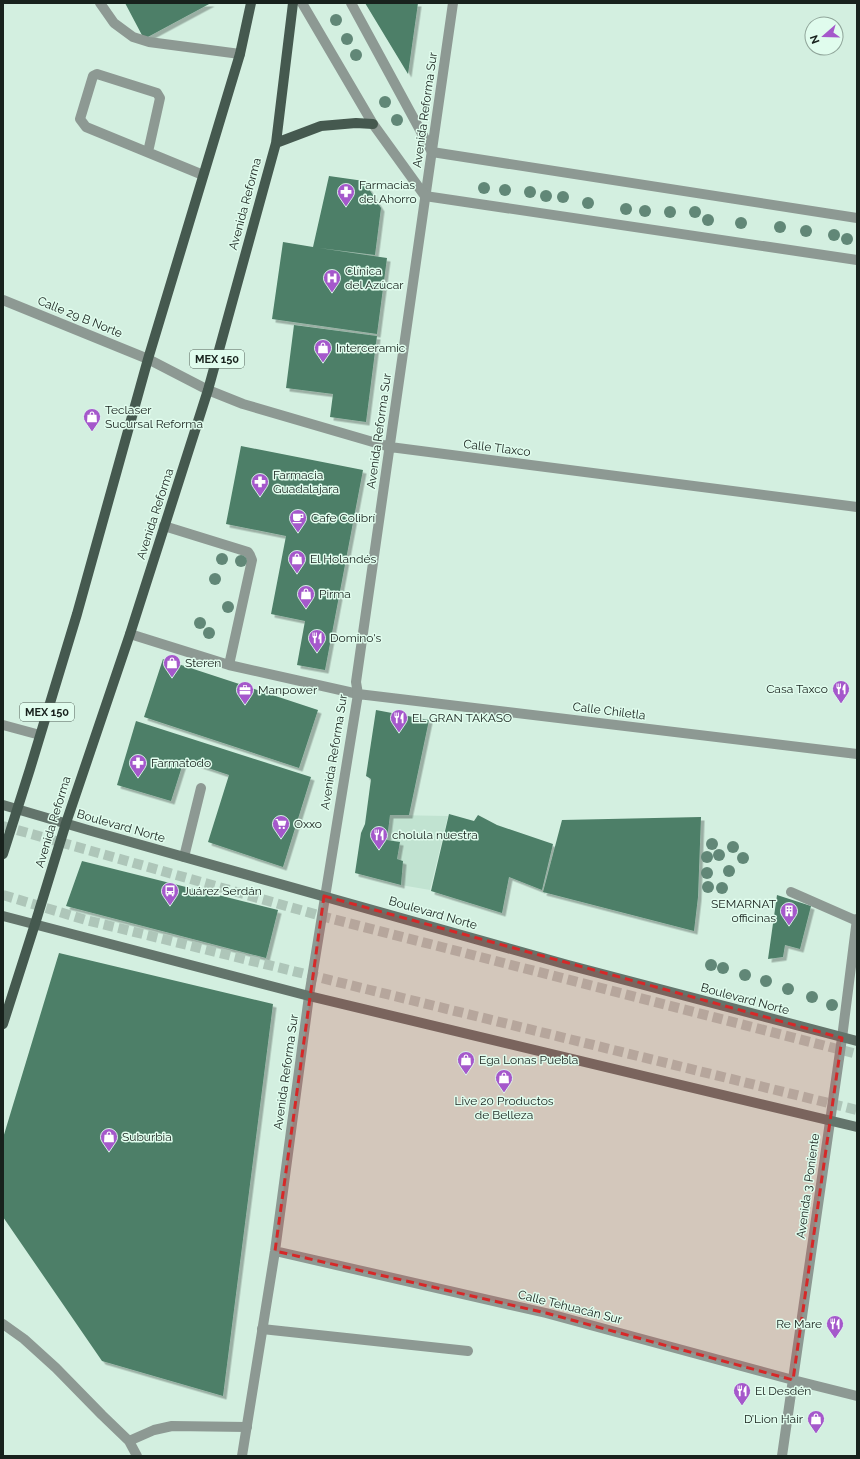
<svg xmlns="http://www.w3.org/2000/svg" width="860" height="1459" viewBox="0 0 860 1459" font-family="Raleway,sans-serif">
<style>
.built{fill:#c1e3d1}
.building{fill:#4d7f68;filter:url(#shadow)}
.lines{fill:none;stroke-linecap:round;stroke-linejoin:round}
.primary-tunnel{stroke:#aec6b9;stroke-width:10;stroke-dasharray:10 5;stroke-linecap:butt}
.service{stroke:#8d9993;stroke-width:10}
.minor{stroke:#8d9993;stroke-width:10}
.tertiary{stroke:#8d9993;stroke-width:10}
.secondary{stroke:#63746b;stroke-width:10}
.primary{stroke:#45594f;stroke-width:10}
.tree{fill:#618777}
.marked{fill:#d62828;fill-opacity:0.2;stroke:#d62828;stroke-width:3;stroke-dasharray:8 5;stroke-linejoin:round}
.labels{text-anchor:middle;stroke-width:3;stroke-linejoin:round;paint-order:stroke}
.shield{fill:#e0fced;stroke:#54635b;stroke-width:1}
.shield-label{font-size:11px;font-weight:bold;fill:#18221d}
.street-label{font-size:12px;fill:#18221d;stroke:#e0fced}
.poi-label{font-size:12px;fill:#18221d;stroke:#e0fced;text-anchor:start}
</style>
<defs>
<filter id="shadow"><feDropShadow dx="3.5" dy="3.5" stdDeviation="0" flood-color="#0004"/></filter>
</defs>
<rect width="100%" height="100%" fill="#d3efe0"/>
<path class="built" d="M390 815 448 816 430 890 401 885 403 861 397 859 400 842 387 840Z"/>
<path class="building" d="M125 3H211L144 39Z
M365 3H418L408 74Z
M329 176 364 181 381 208 375 255 319 248 387 258 377 334 272 319 283 242 313 247Z
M294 325 377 336 366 422 330 417 333 394 286 388Z
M241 446 363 470 325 670 297 665 305 621 271 614 286 536 226 524Z
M163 659 318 710 299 768 144 717Z
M376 710 429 720 409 815H390L387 840 400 842 397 859 403 861 401 885 355 873 361 833 365 824 371 779 366 776Z
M136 721 311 777 283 867 208 842 229 775 184 760 171 801 117 785Z
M449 814 474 821 478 815 497 825 553 844 542 890 509 877 502 913 431 891Z
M701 817 698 897 694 931 543 892 562 820Z
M82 861 278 910 266 958 66 906Z
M777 895 811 906 800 949 785 945 783 957 768 959Z
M59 953 273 1004 223 1396 102 1361 3 1217V1138Z"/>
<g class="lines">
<path class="primary-tunnel" d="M3 826 325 917 857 1054
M3 895 86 920 857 1110"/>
<path class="service" d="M100 3 114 23 133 37 149 42 240 54
M148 152 160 98 157 93 97 74 93 76 80 119 86 127 203 175
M164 526 248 552 250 555 252 560 229 665
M130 634 229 665 358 694
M3 725 40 735
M184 857 201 788
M791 892 857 921
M3 1324 24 1339 56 1368 102 1415 129 1441 137 1456
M262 1329 468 1351
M129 1441 154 1430 172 1426 247 1427"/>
<path class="minor" d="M3 300 148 359 208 390 243 404 390 447 857 507
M358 694 857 754
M275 1251 546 1313 793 1380 857 1396
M242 1456 275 1251 309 996 358 694 356 682 453 3
M782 1456 842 1038 857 919"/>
<path class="tertiary" d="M302 3 373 124 425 196 857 260
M351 3 432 152 857 218"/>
<path class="secondary" d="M3 805 88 830 568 965 857 1041
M3 916 309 996 857 1127"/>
<path class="primary" d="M276 143 321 126 356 123 373 124
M3 854 30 769 77 614 148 359 240 54 251 3
M3 1024 35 924 66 823 130 634 208 390 276 143 293 3"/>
</g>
<g class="tree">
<circle cx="336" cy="20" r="6"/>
<circle cx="347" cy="39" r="6"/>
<circle cx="356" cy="55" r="6"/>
<circle cx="385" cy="102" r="6"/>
<circle cx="397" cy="120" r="6"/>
<circle cx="484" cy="188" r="6"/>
<circle cx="505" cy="190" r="6"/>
<circle cx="530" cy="192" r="6"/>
<circle cx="546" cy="196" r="6"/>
<circle cx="563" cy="197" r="6"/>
<circle cx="588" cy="203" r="6"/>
<circle cx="626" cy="209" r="6"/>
<circle cx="645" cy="211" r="6"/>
<circle cx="670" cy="212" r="6"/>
<circle cx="695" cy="212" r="6"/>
<circle cx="708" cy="220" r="6"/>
<circle cx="741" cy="223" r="6"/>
<circle cx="780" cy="227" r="6"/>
<circle cx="806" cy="231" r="6"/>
<circle cx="834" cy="235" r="6"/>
<circle cx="847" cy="239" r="6"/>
<circle cx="222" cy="559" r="6"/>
<circle cx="241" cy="561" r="6"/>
<circle cx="215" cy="579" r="6"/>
<circle cx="228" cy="607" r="6"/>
<circle cx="200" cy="623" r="6"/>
<circle cx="209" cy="633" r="6"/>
<circle cx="712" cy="844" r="6"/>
<circle cx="733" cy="847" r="6"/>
<circle cx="719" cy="855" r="6"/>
<circle cx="707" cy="857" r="6"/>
<circle cx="743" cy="858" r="6"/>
<circle cx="729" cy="871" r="6"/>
<circle cx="707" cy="873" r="6"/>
<circle cx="708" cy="887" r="6"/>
<circle cx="722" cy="888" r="6"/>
<circle cx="711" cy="965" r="6"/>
<circle cx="723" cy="968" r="6"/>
<circle cx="745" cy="975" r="6"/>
<circle cx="766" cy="981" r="6"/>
<circle cx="788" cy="989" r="6"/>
<circle cx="812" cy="997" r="6"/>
<circle cx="832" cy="1005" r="6"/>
</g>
<path class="marked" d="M324 896 842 1038 793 1380 546 1313 275 1251Z"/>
<defs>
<symbol id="pharmacy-pin" viewBox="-11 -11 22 30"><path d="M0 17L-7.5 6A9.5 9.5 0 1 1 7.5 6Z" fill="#a558cb" stroke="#e0fced"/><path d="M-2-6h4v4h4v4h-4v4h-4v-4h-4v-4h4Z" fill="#fff"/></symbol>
<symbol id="hospital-pin" viewBox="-11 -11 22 30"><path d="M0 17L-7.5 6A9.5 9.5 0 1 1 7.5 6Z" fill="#a558cb" stroke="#e0fced"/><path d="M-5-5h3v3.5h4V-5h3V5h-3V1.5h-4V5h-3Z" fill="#fff"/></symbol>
<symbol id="shop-pin" viewBox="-11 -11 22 30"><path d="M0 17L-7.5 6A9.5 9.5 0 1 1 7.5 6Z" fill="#a558cb" stroke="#e0fced"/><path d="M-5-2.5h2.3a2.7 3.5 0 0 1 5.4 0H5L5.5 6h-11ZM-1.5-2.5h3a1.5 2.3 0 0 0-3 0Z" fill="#fff"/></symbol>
<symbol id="cafe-pin" viewBox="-11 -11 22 30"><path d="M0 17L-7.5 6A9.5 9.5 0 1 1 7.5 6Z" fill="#a558cb" stroke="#e0fced"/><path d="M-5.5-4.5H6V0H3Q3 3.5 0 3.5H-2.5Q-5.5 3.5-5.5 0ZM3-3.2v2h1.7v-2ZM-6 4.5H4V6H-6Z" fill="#fff"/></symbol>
<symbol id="restaurant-pin" viewBox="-11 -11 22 30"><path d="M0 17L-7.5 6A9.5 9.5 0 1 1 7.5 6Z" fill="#a558cb" stroke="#e0fced"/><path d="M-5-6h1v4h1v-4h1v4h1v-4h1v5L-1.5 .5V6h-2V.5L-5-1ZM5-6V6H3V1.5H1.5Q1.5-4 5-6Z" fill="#fff"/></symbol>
<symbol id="office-pin" viewBox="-11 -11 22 30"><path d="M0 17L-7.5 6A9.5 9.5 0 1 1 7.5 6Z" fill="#a558cb" stroke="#e0fced"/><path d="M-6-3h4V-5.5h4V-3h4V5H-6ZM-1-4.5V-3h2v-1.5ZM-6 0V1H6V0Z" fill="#fff"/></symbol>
<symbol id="supermarket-pin" viewBox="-11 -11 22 30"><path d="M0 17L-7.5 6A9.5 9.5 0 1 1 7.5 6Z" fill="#a558cb" stroke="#e0fced"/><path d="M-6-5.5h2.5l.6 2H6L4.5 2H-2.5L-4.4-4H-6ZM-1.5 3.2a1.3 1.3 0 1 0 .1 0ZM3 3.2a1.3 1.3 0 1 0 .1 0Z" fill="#fff"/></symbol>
<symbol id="bus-pin" viewBox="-11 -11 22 30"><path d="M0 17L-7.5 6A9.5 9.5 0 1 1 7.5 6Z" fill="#a558cb" stroke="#e0fced"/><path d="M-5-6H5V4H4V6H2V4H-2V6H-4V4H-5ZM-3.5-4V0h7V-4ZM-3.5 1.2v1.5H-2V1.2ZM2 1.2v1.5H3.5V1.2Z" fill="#fff"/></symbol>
<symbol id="building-pin" viewBox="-11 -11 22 30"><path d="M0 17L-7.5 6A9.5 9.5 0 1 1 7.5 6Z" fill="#a558cb" stroke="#e0fced"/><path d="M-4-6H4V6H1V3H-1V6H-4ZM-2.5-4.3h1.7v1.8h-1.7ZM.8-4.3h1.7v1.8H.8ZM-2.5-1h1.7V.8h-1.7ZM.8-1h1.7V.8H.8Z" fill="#fff"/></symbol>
</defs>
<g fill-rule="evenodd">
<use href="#pharmacy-pin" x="336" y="182" width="20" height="27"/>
<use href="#hospital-pin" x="322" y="268" width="20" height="27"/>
<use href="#shop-pin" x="313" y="338" width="20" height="27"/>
<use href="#shop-pin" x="82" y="407" width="20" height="27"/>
<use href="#pharmacy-pin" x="250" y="472" width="20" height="27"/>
<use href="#cafe-pin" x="288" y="508" width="20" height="27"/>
<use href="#shop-pin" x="287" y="549" width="20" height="27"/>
<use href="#shop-pin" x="296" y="584" width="20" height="27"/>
<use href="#restaurant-pin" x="307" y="628" width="20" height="27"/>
<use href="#shop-pin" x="162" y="653" width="20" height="27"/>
<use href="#restaurant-pin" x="831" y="679" width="20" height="27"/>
<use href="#office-pin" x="235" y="680" width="20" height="27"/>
<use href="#restaurant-pin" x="389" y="708" width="20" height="27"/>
<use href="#pharmacy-pin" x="128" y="753" width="20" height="27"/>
<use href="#supermarket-pin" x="271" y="814" width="20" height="27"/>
<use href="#restaurant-pin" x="369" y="825" width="20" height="27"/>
<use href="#bus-pin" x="160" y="881" width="20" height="27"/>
<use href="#building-pin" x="779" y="901" width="20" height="27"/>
<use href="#shop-pin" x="456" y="1050" width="20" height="27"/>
<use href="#shop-pin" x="494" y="1068" width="20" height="27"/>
<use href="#shop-pin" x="99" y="1127" width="20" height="27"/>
<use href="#restaurant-pin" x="825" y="1314" width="20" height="27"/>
<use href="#restaurant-pin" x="732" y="1381" width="20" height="27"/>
<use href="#shop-pin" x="806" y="1409" width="20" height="27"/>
</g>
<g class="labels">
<g class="shield">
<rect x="190" y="350" width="54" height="18" rx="3"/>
<rect x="20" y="703" width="54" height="18" rx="3"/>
</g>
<g class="shield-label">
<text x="217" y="363">MEX 150</text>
<text x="47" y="716">MEX 150</text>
</g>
<g class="street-label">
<text transform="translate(425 110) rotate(-82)" y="4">Avenida Reforma Sur</text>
<text transform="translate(245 204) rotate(-75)" y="4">Avenida Reforma</text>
<text transform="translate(80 317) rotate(22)" y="4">Calle 29 B Norte</text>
<text transform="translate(379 431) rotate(-82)" y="4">Avenida Reforma Sur</text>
<text transform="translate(497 448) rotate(7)" y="4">Calle Tlaxco</text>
<text transform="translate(155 514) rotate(-72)" y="4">Avenida Reforma</text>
<text transform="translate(609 711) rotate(7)" y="4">Calle Chiletla</text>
<text transform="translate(334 752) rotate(-81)" y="4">Avenida Reforma Sur</text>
<text transform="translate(53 822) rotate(-73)" y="4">Avenida Reforma</text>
<text transform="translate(121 826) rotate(16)" y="4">Boulevard Norte</text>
<text transform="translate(433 913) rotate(16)" y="4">Boulevard Norte</text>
<text transform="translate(745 999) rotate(15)" y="4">Boulevard Norte</text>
<text transform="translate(286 1072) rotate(-82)" y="4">Avenida Reforma Sur</text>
<text transform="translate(808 1186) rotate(-82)" y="4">Avenida 3 Poniente</text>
<text transform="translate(570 1307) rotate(14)" y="4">Calle Tehuacán Sur</text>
</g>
<g class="poi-label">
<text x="359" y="189">Farmacias<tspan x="359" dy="14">del Ahorro</tspan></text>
<text x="345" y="275">Clínica<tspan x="345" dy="14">del Azúcar</tspan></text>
<text x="336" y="352">Interceramic</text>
<text x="105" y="414">Teclaser<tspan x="105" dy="14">Sucursal Reforma</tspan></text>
<text x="273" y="479">Farmacia<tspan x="273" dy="14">Guadalajara</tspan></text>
<text x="311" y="522">Cafe Colibrí</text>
<text x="310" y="563">El Holandés</text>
<text x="319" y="598">Pirma</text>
<text x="330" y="642">Domino's</text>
<text x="185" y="667">Steren</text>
<text x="828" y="693" text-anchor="end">Casa Taxco</text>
<text x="258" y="694">Manpower</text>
<text x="412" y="722">EL GRAN TAKASO</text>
<text x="151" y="767">Farmatodo</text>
<text x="294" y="828">Oxxo</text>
<text x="392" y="839">cholula nuestra</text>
<text x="183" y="895">Juárez Serdán</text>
<text x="776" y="908" text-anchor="end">SEMARNAT<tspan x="776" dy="14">officinas</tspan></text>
<text x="479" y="1064">Ega Lonas Puebla</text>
<text x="504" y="1105" text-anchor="middle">Live 20 Productos<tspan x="504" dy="14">de Belleza</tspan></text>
<text x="122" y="1141">Suburbia</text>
<text x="822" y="1328" text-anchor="end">Re Mare</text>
<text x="755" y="1395">El Desdén</text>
<text x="803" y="1423" text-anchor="end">D’Lion Hair</text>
</g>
</g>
<rect width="860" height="1459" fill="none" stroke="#18221d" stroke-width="8"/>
<g transform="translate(824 36) rotate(250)"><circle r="19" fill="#e0fced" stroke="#90a59a"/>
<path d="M0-3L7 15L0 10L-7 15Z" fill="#a558cb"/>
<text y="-6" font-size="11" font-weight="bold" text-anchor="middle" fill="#18221d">N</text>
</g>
</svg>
